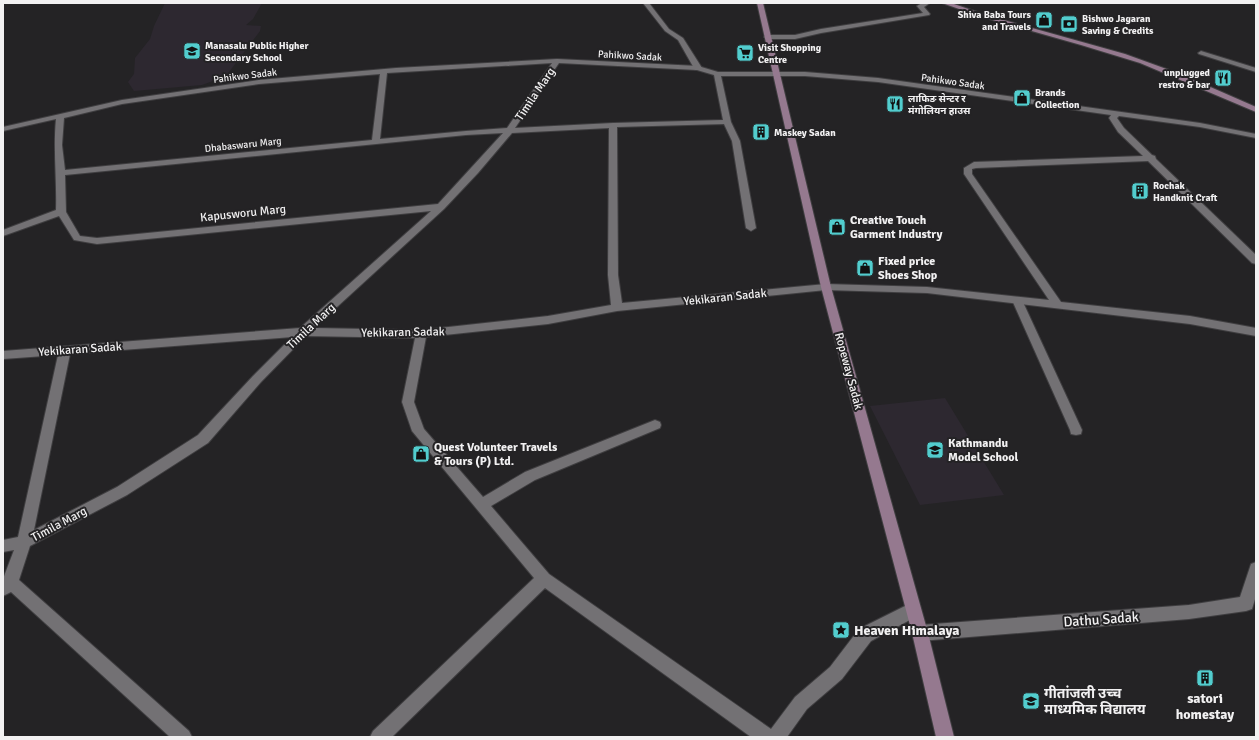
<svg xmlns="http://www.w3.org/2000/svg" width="1259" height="740" viewBox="0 0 1259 740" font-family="Signika,'Noto Sans Devanagari',sans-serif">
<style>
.built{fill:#2d2830}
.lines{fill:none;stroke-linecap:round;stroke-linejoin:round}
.lane-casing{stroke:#3f3e40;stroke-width:2}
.street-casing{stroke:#3f3e40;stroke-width:2}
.secondary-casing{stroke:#3f3e40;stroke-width:2}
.lane{fill:#737174;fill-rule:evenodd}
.street{fill:#737174;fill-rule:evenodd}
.secondary{fill:#95798f;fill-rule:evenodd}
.labels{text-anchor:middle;stroke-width:4;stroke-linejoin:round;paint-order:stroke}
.far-poi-label{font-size:10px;font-weight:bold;fill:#f2f1f2;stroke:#242325;text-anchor:start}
.far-street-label{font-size:10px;fill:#f2f1f2;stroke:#242325}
.street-label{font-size:12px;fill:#f2f1f2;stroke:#242325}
.poi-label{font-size:12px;font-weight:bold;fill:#f2f1f2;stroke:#242325;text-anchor:start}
.near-street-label{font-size:14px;fill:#f2f1f2;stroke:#242325}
.near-poi-label{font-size:14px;font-weight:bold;fill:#f2f1f2;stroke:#242325;text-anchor:start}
</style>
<rect width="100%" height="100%" fill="#242325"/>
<path class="built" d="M165 3H262L253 19 246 25 261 26 260 31 226 76 202 85 134 91 128 82 134 74 135 58 150 39 154 26Z
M945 398 1004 495 920 505 870 406Z"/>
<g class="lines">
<defs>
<path id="lane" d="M643 3H649L669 29 683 38 702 68 701 70H695L678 40 665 31Z
M922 3H930L924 7 930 14 929 15 821 33 795 39H767L764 37 767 35H795L821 29 923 13 917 6Z
M1017 297 1021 298 1022 300 1082 430 1081 434 1076 435 1071 434 1070 430 1012 300 1013 298Z"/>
<path id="street" d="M1201 51 1256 68V72L1199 54 1198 53Z
M557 59 698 66 718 72H805L878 78 1200 123 1256 134V138L1200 127 1119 116 1117 118 1124 128 1152 155 1155 156 1156 159 1256 255V264L1252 263 1148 161 976 168 972 169V174L1061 302 1190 316 1256 328V336L1190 324 927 293 826 290 617 311 548 324 426 337 414 402 424 429 483 497 525 472 655 420 660 422 661 425 660 428 535 480 491 506 549 574 771 729 795 697 830 667 859 629 907 605 913 603 919 605 921 610 919 615 871 641 842 679 807 709 787 737H751L545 588 392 737H370L373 731 534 578 412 431 402 402 415 338 306 336 261 382 208 443 127 495 30 546 19 580 189 731 192 737H170L11 592 3 596V579L14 550 3 552V540L18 537 58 355 3 359V351L300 328 431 211 97 244 74 240 59 216 3 236V230L56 210C57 180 53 150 56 119L3 131V127L122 100 259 80 396 68ZM552 63 507 128 466 131 380 139 387 73ZM559 63 697 70 714 75 723 120 613 123 515 128ZM380 74 372 140 65 170 62 145 64 118 122 104 259 84ZM721 76H805L878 82 1111 115 1109 118 1118 132 1143 156 974 162 964 168V174L1049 300 927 287 826 284 622 303 618 275 617 127 724 124 732 141 746 228 751 231 756 228 740 141 731 122ZM609 128 608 275 611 305 548 316 421 330 314 328 444 209 478 173 512 133ZM503 133 438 204 97 238 80 236 66 212 65 175 466 135ZM292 337 253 376 198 435 117 487 34 530 70 354Z
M1256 562V596L1252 609 1246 611 1189 619 920 641 914 638 912 633 914 628 920 625 1189 605 1240 597 1251 564Z"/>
<path id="secondary" d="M757 3H763L831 287 928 633 954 737H936L912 633 821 287Z
M942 3H951L986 15 1125 54 1183 75 1256 107V112L1140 63 1081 45 982 17Z"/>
</defs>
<use href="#lane" class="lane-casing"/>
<use href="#street" class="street-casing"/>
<use href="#secondary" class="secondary-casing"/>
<use href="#lane" class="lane"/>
<use href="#street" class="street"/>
<use href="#secondary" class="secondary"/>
</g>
<defs>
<symbol id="shop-square" viewBox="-11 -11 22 22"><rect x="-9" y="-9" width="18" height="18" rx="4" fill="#52cdce" stroke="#242325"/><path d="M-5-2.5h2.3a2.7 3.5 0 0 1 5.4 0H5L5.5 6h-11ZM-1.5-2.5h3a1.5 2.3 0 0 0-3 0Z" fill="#111"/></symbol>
<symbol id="bank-square" viewBox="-11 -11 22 22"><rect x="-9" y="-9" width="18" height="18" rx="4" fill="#52cdce" stroke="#242325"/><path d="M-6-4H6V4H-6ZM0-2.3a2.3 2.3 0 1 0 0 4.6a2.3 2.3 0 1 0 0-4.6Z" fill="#111"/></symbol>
<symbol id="university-square" viewBox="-11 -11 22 22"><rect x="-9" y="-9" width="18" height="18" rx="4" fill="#52cdce" stroke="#242325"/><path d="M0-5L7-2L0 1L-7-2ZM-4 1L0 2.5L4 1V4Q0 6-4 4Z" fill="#111"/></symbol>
<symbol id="supermarket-square" viewBox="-11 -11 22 22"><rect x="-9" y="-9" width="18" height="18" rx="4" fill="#52cdce" stroke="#242325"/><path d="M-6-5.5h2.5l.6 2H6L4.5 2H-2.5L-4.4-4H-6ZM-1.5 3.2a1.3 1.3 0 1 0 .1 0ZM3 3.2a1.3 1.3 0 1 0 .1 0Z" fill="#111"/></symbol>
<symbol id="restaurant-square" viewBox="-11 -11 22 22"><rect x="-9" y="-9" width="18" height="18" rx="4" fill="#52cdce" stroke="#242325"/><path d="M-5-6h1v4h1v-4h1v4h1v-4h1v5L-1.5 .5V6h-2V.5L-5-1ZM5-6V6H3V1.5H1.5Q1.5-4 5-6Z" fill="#111"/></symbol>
<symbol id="building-square" viewBox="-11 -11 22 22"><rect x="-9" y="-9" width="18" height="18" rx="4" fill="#52cdce" stroke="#242325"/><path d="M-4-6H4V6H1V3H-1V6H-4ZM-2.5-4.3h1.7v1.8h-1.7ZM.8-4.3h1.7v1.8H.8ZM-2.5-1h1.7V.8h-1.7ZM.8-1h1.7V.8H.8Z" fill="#111"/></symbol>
<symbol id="school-square" viewBox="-11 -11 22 22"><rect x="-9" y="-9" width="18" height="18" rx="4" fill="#52cdce" stroke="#242325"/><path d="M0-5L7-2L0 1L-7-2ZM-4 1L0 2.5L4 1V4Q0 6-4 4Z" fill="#111"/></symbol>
<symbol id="sight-square" viewBox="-11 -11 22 22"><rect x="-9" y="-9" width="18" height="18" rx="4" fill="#52cdce" stroke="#242325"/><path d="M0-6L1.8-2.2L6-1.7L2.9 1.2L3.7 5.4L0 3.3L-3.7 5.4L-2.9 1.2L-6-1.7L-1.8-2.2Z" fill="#111"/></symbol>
</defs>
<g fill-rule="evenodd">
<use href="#shop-square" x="1034" y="10" width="20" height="20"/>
<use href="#bank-square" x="1059" y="14" width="20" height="20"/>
<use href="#university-square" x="182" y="41" width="20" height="20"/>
<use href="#supermarket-square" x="735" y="43" width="20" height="20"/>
<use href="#restaurant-square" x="1213" y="68" width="20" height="20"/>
<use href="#shop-square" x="1012" y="88" width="20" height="20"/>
<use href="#restaurant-square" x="885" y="94" width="20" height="20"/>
<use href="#building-square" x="751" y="122" width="20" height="20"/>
<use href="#building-square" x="1130" y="181" width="20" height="20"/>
<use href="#shop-square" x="827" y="217" width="20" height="20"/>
<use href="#shop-square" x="855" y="258" width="20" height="20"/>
<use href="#school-square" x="925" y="440" width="20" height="20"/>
<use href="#shop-square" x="411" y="444" width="20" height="20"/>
<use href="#sight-square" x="831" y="620" width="20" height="20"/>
<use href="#building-square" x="1195" y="668" width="20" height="20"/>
<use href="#school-square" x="1021" y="691" width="20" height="20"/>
</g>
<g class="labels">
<g class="far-poi-label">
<text x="1031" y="18" text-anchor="end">Shiva Baba Tours<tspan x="1031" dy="12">and Travels</tspan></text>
<text x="1082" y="22">Bishwo Jagaran<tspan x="1082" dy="12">Saving &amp; Credits</tspan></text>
<text x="205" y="49">Manasalu Public Higher<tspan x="205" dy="12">Secondary School</tspan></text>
<text x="758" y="51">Visit Shopping<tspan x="758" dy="12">Centre</tspan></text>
<text x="1210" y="76" text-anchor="end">unplugged<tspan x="1210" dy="12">restro &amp; bar</tspan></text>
<text x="1035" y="96">Brands<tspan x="1035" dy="12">Collection</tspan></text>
<text x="908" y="102">लाफिङ सेन्टर र<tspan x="908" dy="12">मंगोलियन हाउस</tspan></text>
<text x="774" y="136">Maskey Sadan</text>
<text x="1153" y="189">Rochak<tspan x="1153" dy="12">Handknit Craft</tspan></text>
</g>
<g class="far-street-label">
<text transform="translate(630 55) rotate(3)" y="4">Pahikwo Sadak</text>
<text transform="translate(245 75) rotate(-7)" y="4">Pahikwo Sadak</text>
<text transform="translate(953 81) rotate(8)" y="4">Pahikwo Sadak</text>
<text transform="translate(243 144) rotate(-6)" y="4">Dhabaswaru Marg</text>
</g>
<g class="street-label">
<text transform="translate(535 94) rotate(-56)" y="4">Timila Marg</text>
<text transform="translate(243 213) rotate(-6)" y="4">Kapusworu Marg</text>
<text transform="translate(725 297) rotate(-6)" y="4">Yekikaran Sadak</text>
<text transform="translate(311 326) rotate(-43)" y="4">Timila Marg</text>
<text transform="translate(403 332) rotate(-1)" y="4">Yekikaran Sadak</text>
<text transform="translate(80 349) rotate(-4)" y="4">Yekikaran Sadak</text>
<text transform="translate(849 371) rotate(75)" y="4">Ropeway Sadak</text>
<text transform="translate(59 524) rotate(-28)" y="4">Timila Marg</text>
</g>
<g class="poi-label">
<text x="850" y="224">Creative Touch<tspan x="850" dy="14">Garment Industry</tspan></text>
<text x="878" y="265">Fixed price<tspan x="878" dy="14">Shoes Shop</tspan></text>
<text x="948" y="447">Kathmandu<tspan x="948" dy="14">Model School</tspan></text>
<text x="434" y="451">Quest Volunteer Travels<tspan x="434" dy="14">&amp; Tours (P) Ltd.</tspan></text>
</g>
<g class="near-street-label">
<text transform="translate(1101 619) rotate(-4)" y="5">Dathu Sadak</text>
</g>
<g class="near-poi-label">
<text x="854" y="635">Heaven Himalaya</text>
<text x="1044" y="698">गीतांजली उच्च<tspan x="1044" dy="16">माध्यमिक विद्यालय</tspan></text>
<text x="1205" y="703" text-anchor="middle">satori<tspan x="1205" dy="16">homestay</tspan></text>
</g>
</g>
<rect width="1259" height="740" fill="none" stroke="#f2f1f2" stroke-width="8"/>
</svg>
